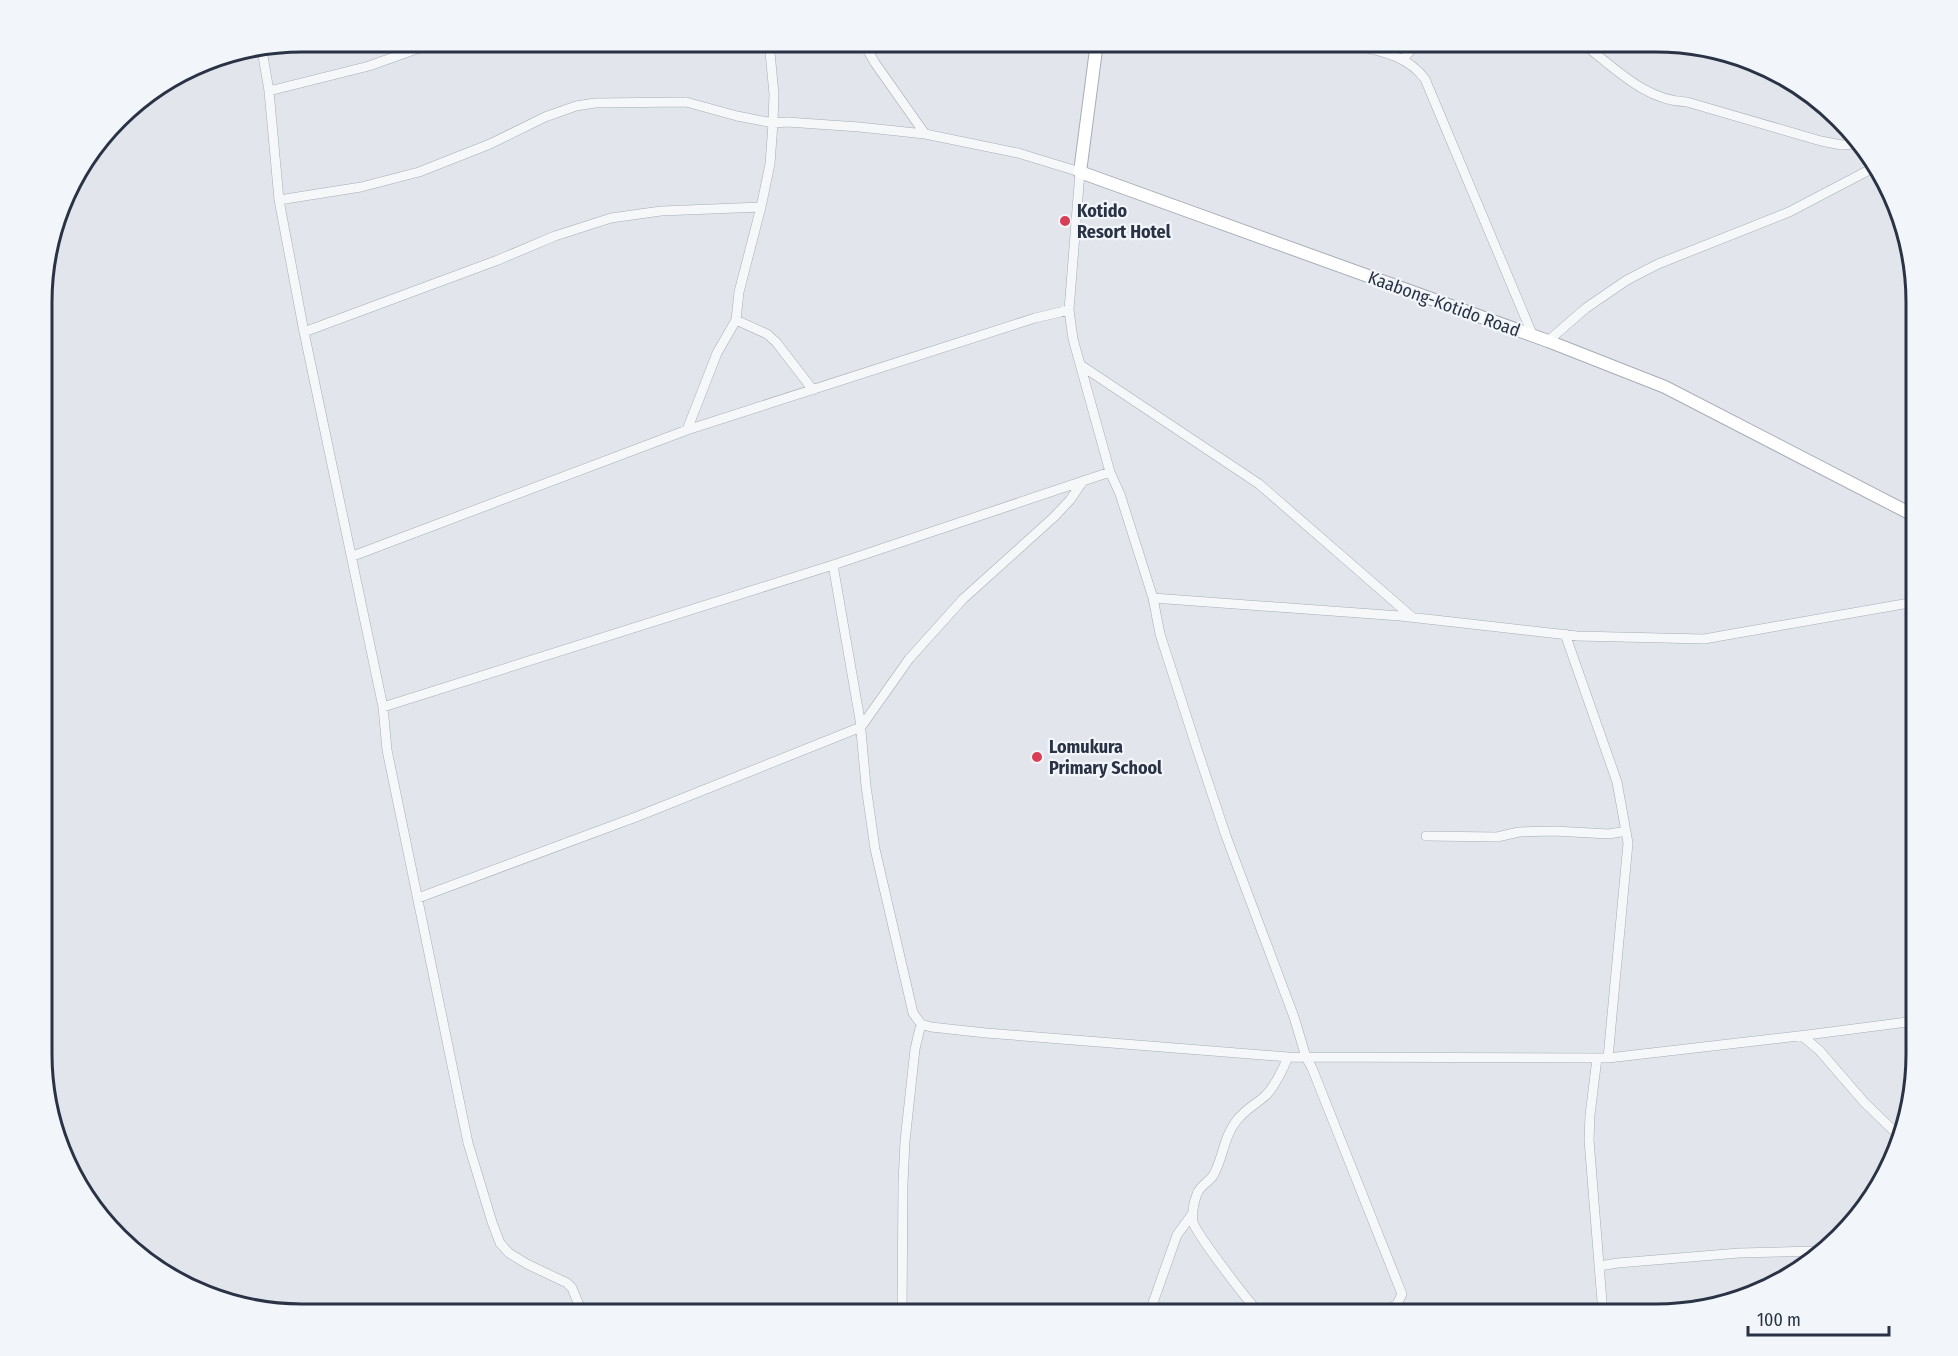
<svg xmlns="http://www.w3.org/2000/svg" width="1958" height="1356" viewBox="0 0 1958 1356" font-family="'Fira Sans Condensed',sans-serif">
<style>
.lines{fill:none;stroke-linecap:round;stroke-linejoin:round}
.street-casing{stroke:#a7adb7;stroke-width:10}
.secondary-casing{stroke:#a7adb7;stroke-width:14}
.street{stroke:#f5f7f9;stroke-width:9}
.secondary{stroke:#fff;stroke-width:12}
.poi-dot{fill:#d83f57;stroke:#f2f5f9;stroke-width:2}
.labels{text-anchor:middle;stroke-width:4.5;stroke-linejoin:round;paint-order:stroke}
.poi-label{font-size:18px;font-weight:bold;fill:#293345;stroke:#f2f5f9;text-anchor:start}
.street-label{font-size:18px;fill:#293345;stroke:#f2f5f9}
.rim{fill:none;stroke:#293345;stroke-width:3}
</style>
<rect width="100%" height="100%" fill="#e2e6ec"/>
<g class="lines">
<defs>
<path id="street" d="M863 42 875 63 925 134
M1341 42C1372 50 1405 52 1425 79L1533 336
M1582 43C1614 67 1645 101 1687 102L1821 141 1842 145 1854 144
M262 50 269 91 279 200 304 332 383 707 387 750 468 1143 492 1222 500 1243 509 1253 527 1264 567 1283 572 1288 579 1305 591 1314
M1403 59 1418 42
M269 91 369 66 436 42
M279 200 361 187 419 172 490 144 545 117 576 106 595 103 686 102 737 116 773 123 787 122 859 127 925 134 1018 153 1080 172 1069 310 1073 339 1110 472 1120 494 1153 598 1160 634 1197 749 1226 836 1294 1017 1306 1057 1312 1068 1402 1294 1397 1304 1381 1314
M736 320 767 334 776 342 813 390
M304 332 498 260 555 236 611 218 661 211 761 207
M1548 341 1586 308 1627 280 1658 264 1789 212 1873 168
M1082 366 1259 484 1412 617
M687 430 717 353 736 320 739 292 761 207 770 164 773 123 774 94 769 42
M353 556 687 430 1035 318 1069 310
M833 565 860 720 866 786 875 849 913 1013 921 1024 931 1027 986 1033 1288 1057 1608 1058 1807 1035 1915 1021
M1153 598 1400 616 1577 636 1704 639 1915 602
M1565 634 1617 782 1628 843 1608 1058
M383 707 833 565 1110 472
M1426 836 1497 837 1519 832 1554 831 1609 834 1626 831
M418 898 636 817 861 727 909 659 963 599 1054 517 1070 500 1083 481
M1802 1036 1819 1050 1864 1102 1901 1138
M1597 1058 1590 1115 1589 1140 1603 1314
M1599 1266 1618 1263 1739 1253 1815 1251
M902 1314 903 1183 905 1141 915 1049 921 1024
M1149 1314 1177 1235 1193 1213
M1261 1314C1251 1306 1195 1232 1193 1222 1192 1214 1194 1202 1197 1194 1200 1185 1210 1182 1214 1174 1224 1155 1223 1138 1237 1120 1247 1108 1255 1105 1265 1096 1274 1088 1284 1067 1288 1057"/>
<path id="secondary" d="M1097 42 1080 172 1548 341 1665 387 1915 516"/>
</defs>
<use href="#street" class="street-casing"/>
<use href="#secondary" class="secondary-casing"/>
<use href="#street" class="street"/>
<use href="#secondary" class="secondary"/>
</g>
<g class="poi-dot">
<circle cx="1065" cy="221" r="6"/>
<circle cx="1037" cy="757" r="6"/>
</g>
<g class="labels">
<g class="poi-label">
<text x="1077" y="217">Kotido<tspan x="1077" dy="21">Resort Hotel</tspan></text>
<text x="1049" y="753">Lomukura<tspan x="1049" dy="21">Primary School</tspan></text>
</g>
<g class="street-label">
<text transform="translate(1444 304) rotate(20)" y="6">Kaabong-Kotido Road</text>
</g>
</g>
<path d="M0 0H1958V1356H0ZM302 52H1656A250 250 0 0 1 1906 302V1054A250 250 0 0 1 1656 1304H302A250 250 0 0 1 52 1054V302A250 250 0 0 1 302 52Z" fill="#f2f5f9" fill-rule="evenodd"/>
<path class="rim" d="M302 52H1656A250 250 0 0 1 1906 302V1054A250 250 0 0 1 1656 1304H302A250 250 0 0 1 52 1054V302A250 250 0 0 1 302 52Z"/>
<path d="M1748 1326v9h141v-9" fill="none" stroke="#293345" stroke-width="3"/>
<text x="1757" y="1326" font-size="18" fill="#293345" stroke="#f2f5f9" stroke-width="4.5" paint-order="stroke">100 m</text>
</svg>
